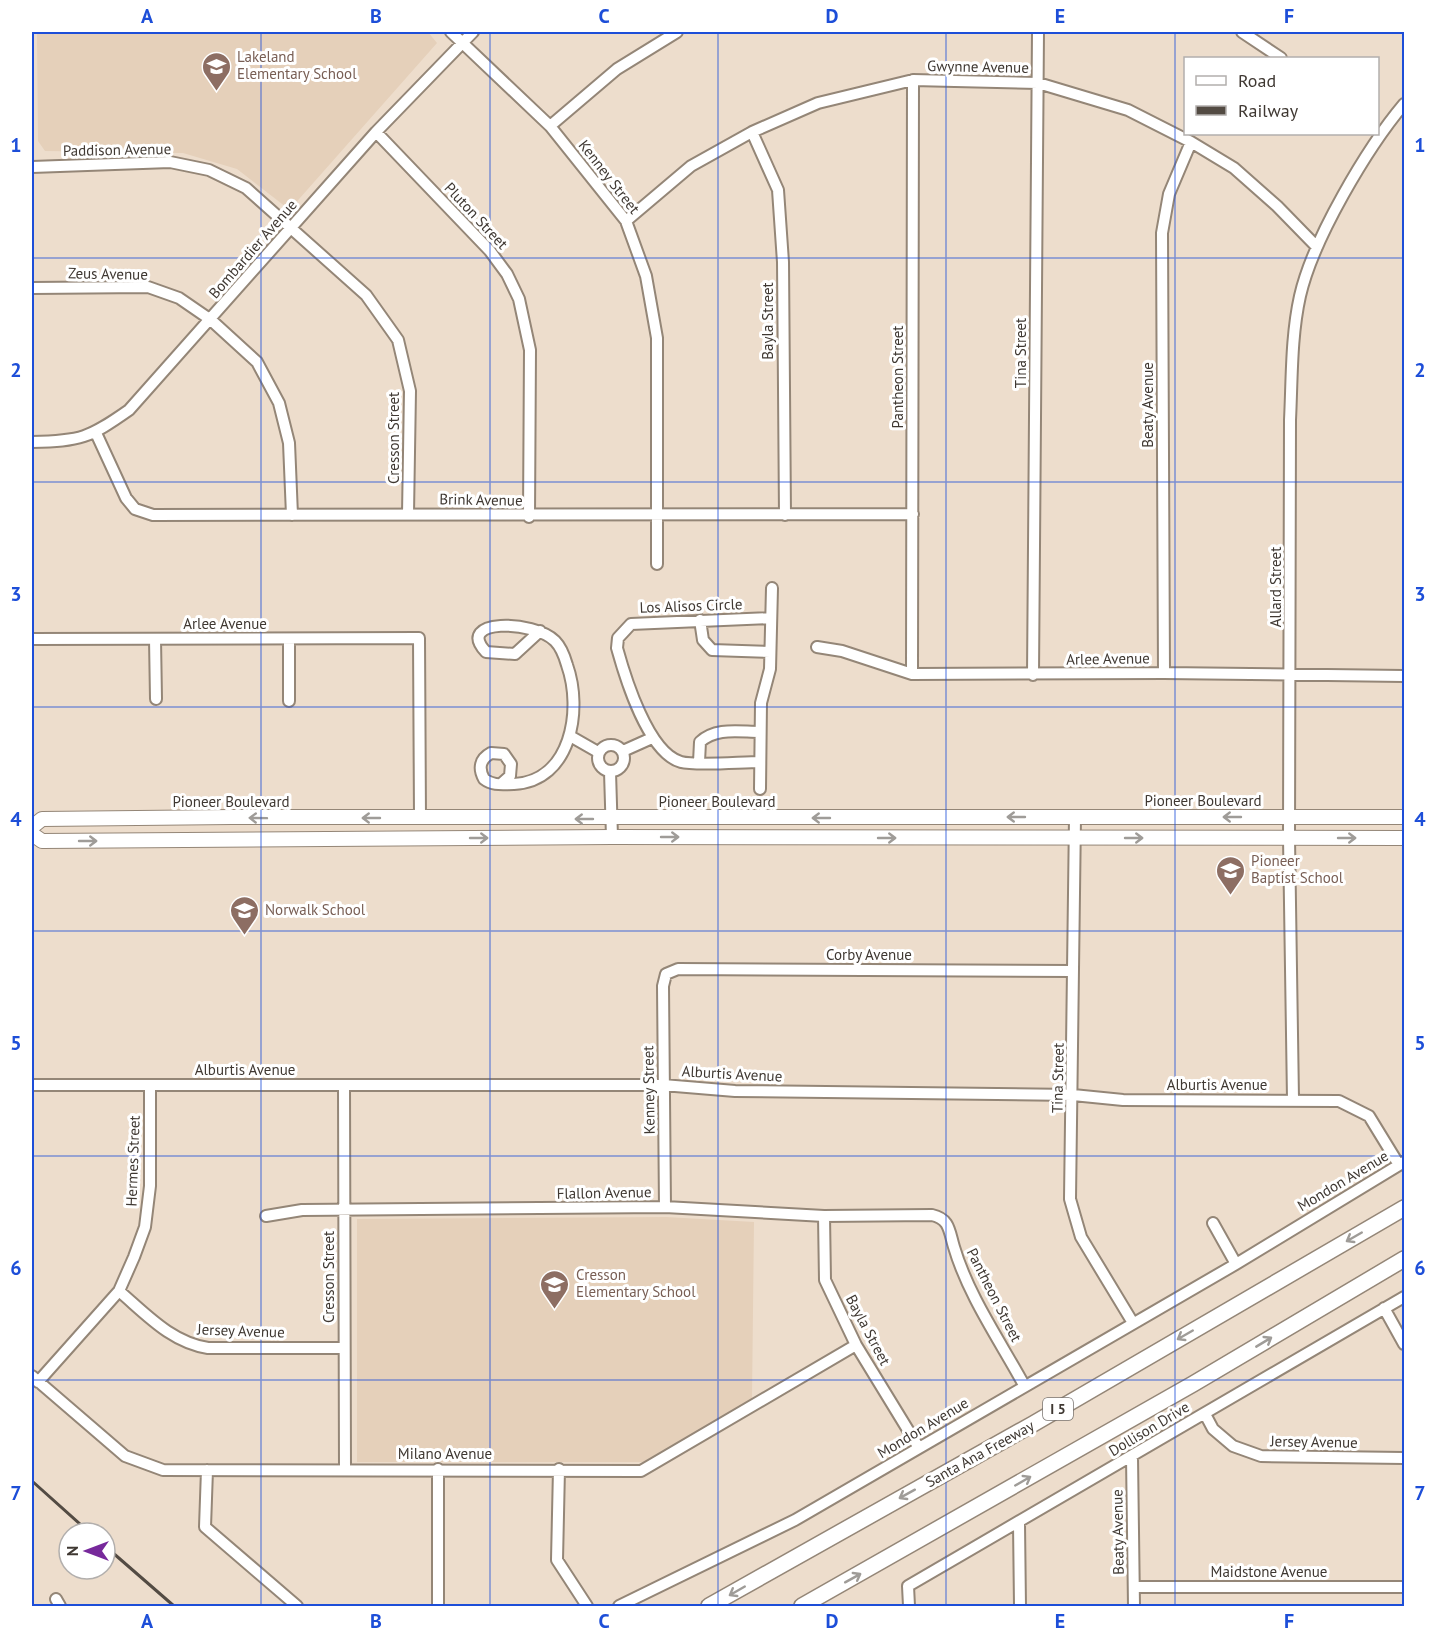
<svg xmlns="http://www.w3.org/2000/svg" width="1436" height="1638" viewBox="0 0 1436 1638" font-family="'PT Sans',sans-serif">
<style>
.built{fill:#e5d0ba}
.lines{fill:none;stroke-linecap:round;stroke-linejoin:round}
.minor-casing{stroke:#948677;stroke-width:14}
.major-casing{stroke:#948677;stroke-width:16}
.highway-casing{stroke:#948677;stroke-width:18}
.minor{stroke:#fff;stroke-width:10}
.major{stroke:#fff;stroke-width:14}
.highway{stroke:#fff;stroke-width:15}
.rail{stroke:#534b43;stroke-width:3}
.oneway{stroke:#9f9c98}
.grid{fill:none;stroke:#1d4ed8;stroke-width:1.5;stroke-opacity:0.55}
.labels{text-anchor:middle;stroke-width:6;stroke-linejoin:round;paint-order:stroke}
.shield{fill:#fff;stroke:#797470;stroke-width:1.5}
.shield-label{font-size:14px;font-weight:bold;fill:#3f3832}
.education-label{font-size:15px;fill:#785e54;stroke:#fff;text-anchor:start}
.street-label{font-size:15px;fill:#3f3832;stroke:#fff}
.neatline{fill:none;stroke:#1d4ed8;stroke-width:2}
.grid-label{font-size:20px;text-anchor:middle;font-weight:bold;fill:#1d4ed8}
</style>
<rect width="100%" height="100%" fill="#edddcc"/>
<path class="built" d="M37 32H428L437 43 292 207H286L237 169 183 153 45 151 38 141Z
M666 1217 754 1222 752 1399 643 1462H357V1219Z"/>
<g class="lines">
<defs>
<path id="minor" d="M451 32 550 126 626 221 646 276 657 338V564
M1242 32 1281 58
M550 126 617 69 677 32
M376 132 490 251 507 274 519 299 530 350 529 517
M752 132 778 190 783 262 785 515
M32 167 170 162 209 170 246 188 366 295 398 340 410 391 408 514
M626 221 691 166 752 132 818 103 913 80 1038 83 1128 110 1191 142 1234 168 1277 206 1317 247
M32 288 148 287 179 298 211 320 257 362 279 403 289 443 292 515
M96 433 126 498 135 509 153 515 913 514
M32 442C81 441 89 438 129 410L376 132 473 32
M700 620 703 640 712 650 770 652
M32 639 419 638 420 818
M155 639 156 699
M289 639V701
M817 647 842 651 912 674 1164 673 1404 676
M1164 673 1162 233 1169 194 1191 142
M912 674 913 80
M1033 675 1038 32
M570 736 598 752
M598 758a13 13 0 1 1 26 0a13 13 0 1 1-26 0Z
M623 751 652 738
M699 762 700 742C716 727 739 732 760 732
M760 762C741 762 696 766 681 762 648 753 625 677 617 648L618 638 631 624 771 618
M610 772 612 837
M501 784 510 776 511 764 504 754 491 753C480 759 478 768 484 779 493 786 503 784 514 784 571 781 583 710 567 665 565 658 561 647 555 641 534 620 454 618 486 652L515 654 540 631
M760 789 761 703 770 669 772 588
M1075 817 1070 1199 1081 1237 1133 1323
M32 1085H663L735 1091 1073 1095 1123 1100 1339 1101 1369 1116 1399 1165
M344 1085 345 1470
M1293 1099 1289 838 1290 420C1292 380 1291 336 1300 296 1313 239 1367 148 1404 104
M665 1207 663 986 666 974 678 969 1073 971
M266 1216 302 1210 665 1207 824 1216 932 1215C950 1219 949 1231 954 1247 968 1295 1000 1341 1024 1385
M824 1216 825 1280 856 1345 919 1448
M1213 1223 1236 1264
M119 1291C147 1315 171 1342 208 1348H344
M1384 1308 1404 1344
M32 1376 125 1456 163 1470 641 1471 856 1345
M38 1382 119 1291 134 1257 145 1227 150 1186V1085
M1205 1414 1213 1429 1233 1446 1261 1456 1404 1458
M1132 1457 1134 1606
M438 1469V1606
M559 1469 557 1560 587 1606
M207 1470 205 1527 297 1606
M1019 1524 1020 1606
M1134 1587H1404
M56 1599 60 1606
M619 1606 795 1520 1236 1264 1404 1162
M909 1606 908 1586 1404 1297"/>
<path id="major" d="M32 827 42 819 232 817H1404
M32 834 42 841 612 837 1404 838"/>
<path id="highway" d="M709 1606 1033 1424 1404 1208
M802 1606 1193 1384 1404 1259"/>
</defs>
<use href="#minor" class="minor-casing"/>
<use href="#major" class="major-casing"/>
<use href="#highway" class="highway-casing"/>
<use href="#minor" class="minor"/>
<use href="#major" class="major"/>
<use href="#highway" class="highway"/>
<path class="rail" d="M32 1481 90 1533
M105 1546 174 1606"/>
</g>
<defs><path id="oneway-shaft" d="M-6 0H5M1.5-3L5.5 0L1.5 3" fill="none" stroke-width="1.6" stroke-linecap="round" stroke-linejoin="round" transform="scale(1.5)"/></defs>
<g class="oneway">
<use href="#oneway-shaft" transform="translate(1016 817) rotate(180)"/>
<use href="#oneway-shaft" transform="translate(1232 817) rotate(-180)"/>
<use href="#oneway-shaft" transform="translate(258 818) rotate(-179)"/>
<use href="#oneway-shaft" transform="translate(371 818) rotate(180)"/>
<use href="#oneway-shaft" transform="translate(821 818) rotate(180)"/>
<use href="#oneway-shaft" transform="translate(584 819) rotate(180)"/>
<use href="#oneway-shaft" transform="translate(670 837)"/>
<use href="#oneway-shaft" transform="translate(479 838)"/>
<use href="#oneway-shaft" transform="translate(887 838)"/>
<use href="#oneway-shaft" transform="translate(1134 838)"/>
<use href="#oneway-shaft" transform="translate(1347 838)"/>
<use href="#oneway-shaft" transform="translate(88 841)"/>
<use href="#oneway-shaft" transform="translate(1354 1237) rotate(150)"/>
<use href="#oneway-shaft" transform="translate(1185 1335) rotate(150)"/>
<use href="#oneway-shaft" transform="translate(1264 1342) rotate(-31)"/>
<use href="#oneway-shaft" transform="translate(1023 1481) rotate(-30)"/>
<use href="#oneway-shaft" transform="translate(907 1494) rotate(151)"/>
<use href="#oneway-shaft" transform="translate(853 1578) rotate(-29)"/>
<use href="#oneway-shaft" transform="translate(737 1591) rotate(150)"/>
</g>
<path class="grid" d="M261 32V1606M490 32V1606M718 32V1606M946 32V1606M1175 32V1606M32 258H1404M32 482H1404M32 707H1404M32 931H1404M32 1156H1404M32 1380H1404"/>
<defs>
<symbol id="school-pin" viewBox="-11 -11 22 30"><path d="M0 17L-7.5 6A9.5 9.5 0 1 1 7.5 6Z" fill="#8d6e63" stroke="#fff"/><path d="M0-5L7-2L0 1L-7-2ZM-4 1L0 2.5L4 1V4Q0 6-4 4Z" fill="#fff"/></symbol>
</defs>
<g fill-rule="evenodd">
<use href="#school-pin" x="200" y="50" width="33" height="45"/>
<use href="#school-pin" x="1214" y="854" width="33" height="45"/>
<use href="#school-pin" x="228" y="894" width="33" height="45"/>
<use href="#school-pin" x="538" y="1268" width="33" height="45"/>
</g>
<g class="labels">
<rect class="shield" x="1043" y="1398" width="30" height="22" rx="4.5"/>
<g class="shield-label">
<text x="1058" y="1414">I 5</text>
</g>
<g class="education-label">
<text x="237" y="62">Lakeland<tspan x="237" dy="17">Elementary School</tspan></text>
<text x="1251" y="866">Pioneer<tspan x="1251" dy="17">Baptist School</tspan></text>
<text x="265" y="915">Norwalk School</text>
<text x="576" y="1280">Cresson<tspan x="576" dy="17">Elementary School</tspan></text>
</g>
<g class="street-label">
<text transform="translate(978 67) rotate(1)" y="5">Gwynne Avenue</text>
<text transform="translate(117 150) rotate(-1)" y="5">Paddison Avenue</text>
<text transform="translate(609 177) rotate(52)" y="5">Kenney Street</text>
<text transform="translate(476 216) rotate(47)" y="5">Pluton Street</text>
<text transform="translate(253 249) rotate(-49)" y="5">Bombardier Avenue</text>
<text transform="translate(108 274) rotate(1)" y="5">Zeus Avenue</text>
<text transform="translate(768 321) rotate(-90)" y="5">Bayla Street</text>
<text transform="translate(1021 353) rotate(-90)" y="5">Tina Street</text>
<text transform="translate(898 377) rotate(-90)" y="5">Pantheon Street</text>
<text transform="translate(1148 405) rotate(-90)" y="5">Beaty Avenue</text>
<text transform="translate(394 438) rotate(-90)" y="5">Cresson Street</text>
<text transform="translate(481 500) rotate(1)" y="5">Brink Avenue</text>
<text transform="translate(1276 587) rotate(-90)" y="5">Allard Street</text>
<text transform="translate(691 606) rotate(-2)" y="5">Los Alisos Circle</text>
<text x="225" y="629">Arlee Avenue</text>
<text transform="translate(1108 659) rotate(-1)" y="5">Arlee Avenue</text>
<text x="1203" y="806">Pioneer Boulevard</text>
<text x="231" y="807">Pioneer Boulevard</text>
<text x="717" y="807">Pioneer Boulevard</text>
<text x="869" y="960">Corby Avenue</text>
<text x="245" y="1075">Alburtis Avenue</text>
<text transform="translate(732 1074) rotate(3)" y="5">Alburtis Avenue</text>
<text transform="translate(1058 1078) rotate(-89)" y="5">Tina Street</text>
<text x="1217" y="1090">Alburtis Avenue</text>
<text transform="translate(649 1090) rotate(-91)" y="5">Kenney Street</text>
<text transform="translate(133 1161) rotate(-88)" y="5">Hermes Street</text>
<text transform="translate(1343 1181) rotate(-31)" y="5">Mondon Avenue</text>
<text transform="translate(604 1193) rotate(-1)" y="5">Flallon Avenue</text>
<text transform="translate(329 1277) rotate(-90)" y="5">Cresson Street</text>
<text transform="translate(994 1295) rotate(63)" y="5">Pantheon Street</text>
<text transform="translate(868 1330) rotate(62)" y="5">Bayla Street</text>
<text transform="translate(241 1331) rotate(2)" y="5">Jersey Avenue</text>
<text transform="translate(923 1428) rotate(-31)" y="5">Mondon Avenue</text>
<text transform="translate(1149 1429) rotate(-31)" y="5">Dollison Drive</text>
<text transform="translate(1314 1442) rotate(1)" y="5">Jersey Avenue</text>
<text x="445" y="1459">Milano Avenue</text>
<text transform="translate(980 1454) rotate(-29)" y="5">Santa Ana Freeway</text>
<text transform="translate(1118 1532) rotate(-91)" y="5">Beaty Avenue</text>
<text x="1269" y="1577">Maidstone Avenue</text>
</g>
</g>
<rect width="1436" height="1638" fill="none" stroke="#ffffff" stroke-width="66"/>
<rect x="1184" y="57" width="195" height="78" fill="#ffffff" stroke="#b2afad" stroke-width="1.5"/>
<rect x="1196" y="76" width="30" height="9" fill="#ffffff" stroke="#b2afad" stroke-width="1.5"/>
<text x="1238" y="87" font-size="18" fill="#3f3832">Road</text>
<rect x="1196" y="106" width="30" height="9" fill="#534b43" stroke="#b2afad" stroke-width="1.5"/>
<text x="1238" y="117" font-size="18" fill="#3f3832">Railway</text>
<g transform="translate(87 1551) rotate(270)"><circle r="28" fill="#ffffff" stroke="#b2afad" stroke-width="1.5"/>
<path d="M0-4.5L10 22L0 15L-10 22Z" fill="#77299b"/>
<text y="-9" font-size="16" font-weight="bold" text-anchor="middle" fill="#3f3832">N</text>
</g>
<rect x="33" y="33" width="1370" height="1572" class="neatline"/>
<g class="grid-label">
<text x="147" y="23">A</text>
<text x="376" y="23">B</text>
<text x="604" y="23">C</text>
<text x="832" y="23">D</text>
<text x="1060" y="23">E</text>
<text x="1289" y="23">F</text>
<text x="16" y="152">1</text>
<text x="1420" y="152">1</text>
<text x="16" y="377">2</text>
<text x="1420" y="377">2</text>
<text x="16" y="601">3</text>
<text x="1420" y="601">3</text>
<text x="16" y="826">4</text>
<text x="1420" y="826">4</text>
<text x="16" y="1050">5</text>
<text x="1420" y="1050">5</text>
<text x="16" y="1275">6</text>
<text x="1420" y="1275">6</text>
<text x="16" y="1500">7</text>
<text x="1420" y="1500">7</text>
<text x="147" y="1628">A</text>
<text x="376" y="1628">B</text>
<text x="604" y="1628">C</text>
<text x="832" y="1628">D</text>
<text x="1060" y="1628">E</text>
<text x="1289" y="1628">F</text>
</g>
</svg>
